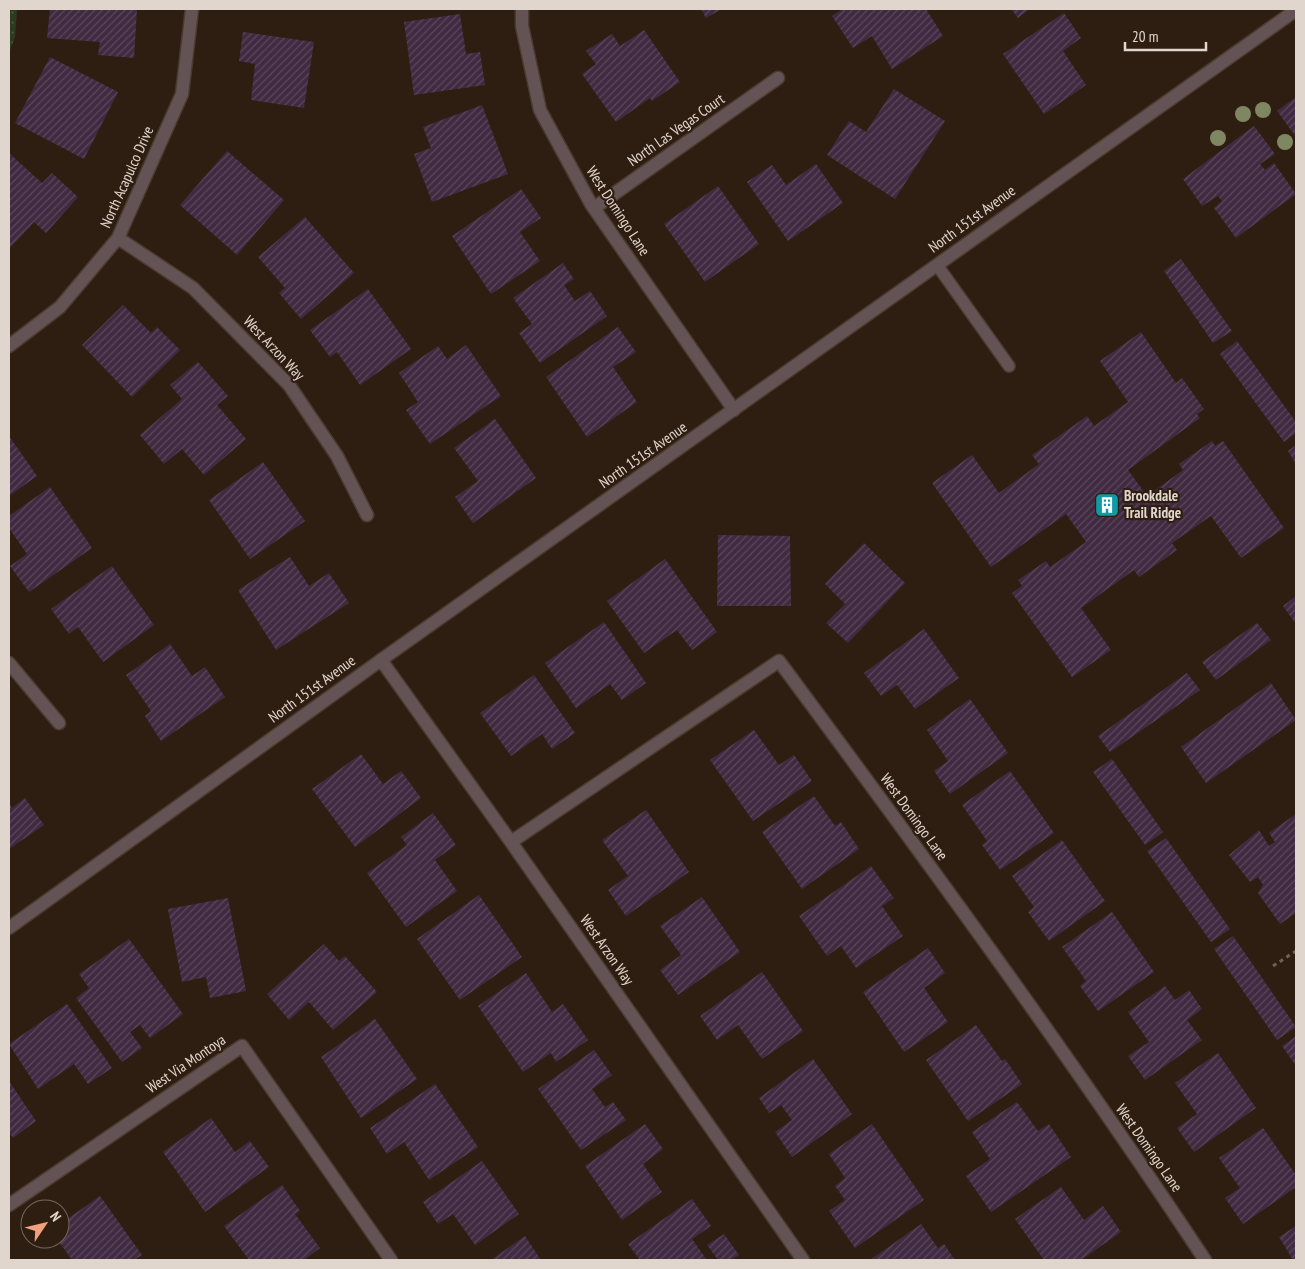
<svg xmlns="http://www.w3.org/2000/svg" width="1305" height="1269" viewBox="0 0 1305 1269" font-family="'PT Sans Narrow',sans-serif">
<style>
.grass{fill:url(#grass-dots)}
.building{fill:url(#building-hatch)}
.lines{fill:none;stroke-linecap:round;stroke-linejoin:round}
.service-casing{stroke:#4b3b2f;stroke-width:14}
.minor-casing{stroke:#4b3b2f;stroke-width:15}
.tertiary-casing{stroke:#4b3b2f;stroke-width:15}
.path{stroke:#6e6055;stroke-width:3;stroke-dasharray:4 4;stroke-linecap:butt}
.service{stroke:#645355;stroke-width:11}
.minor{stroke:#645355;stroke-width:12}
.tertiary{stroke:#645355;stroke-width:12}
.tree{fill:#7f8762}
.labels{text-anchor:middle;stroke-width:4.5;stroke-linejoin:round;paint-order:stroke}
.street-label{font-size:15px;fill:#e1d6ce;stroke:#2e1e11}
.poi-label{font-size:15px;font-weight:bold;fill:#e1d6ce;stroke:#2e1e11;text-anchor:start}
</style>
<defs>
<pattern id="grass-dots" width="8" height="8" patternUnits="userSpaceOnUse" patternTransform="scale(1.25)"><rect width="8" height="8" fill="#2d3a1e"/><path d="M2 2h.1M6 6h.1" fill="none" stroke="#4b563e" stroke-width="1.8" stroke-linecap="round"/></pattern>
<pattern id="building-hatch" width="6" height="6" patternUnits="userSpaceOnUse" patternTransform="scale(1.25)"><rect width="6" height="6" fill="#402a41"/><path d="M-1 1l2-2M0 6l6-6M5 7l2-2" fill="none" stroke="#5b485b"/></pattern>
</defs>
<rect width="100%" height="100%" fill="#2e1e11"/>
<path class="grass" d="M9 9H17L15 37 9 53Z"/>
<path class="building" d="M50 9H137L134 58 98 55 100 42 47 38Z
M701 9H722L706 18Z
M843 9H926L943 36 892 69 872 36 853 48 832 16Z
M1011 9H1030L1018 18Z
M1064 13 1081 38 1063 51 1086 85 1044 114 1003 54Z
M460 14 466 54 480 52 485 85 414 95 404 22Z
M644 30 680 82 652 101 650 98 616 122 582 74 596 64 586 51 612 34 620 46Z
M243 32 314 42 304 108 251 100 255 64 239 61Z
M50 57 118 92 84 159 15 123Z
M894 89 945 121 895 199 827 155 849 121 866 132Z
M1296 97V137L1277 111Z
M482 105 508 174 432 202 414 154 431 148 423 127Z
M1254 126 1275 154 1260 164 1265 170 1274 163 1296 194 1236 238 1214 208 1222 201 1218 196 1202 206 1183 179Z
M227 151 284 200 237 255 180 205Z
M9 153 42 183 52 173 78 197 46 233 34 222 9 249Z
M816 164 843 203 788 241 747 182 772 165 786 185Z
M718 186 759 244 705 282 664 224Z
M521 189 541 218 520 232 540 261 491 294 452 236Z
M305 217 354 273 301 319 279 293 285 288 258 257Z
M1181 259 1232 331 1213 343 1164 271Z
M563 263 574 279 564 285 575 301 590 291 607 316 540 363 519 333 532 324 513 298Z
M368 289 411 349 360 385 337 352 330 357 310 330Z
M123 305 151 333 157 327 180 350 132 397 82 345Z
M618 327 636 352 613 367 637 402 587 437 546 377Z
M1141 332 1176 383 1182 378 1204 409 1197 414 1200 418 1128 470 1147 496 1183 470 1179 464 1212 441 1215 446 1223 441 1284 528 1241 558 1211 516 1172 543 1177 550 1139 577 1134 570 1081 608 1111 650 1072 677 1012 593 1022 586 1018 580 1046 561 1050 567 1086 542 1066 514 991 567 932 483 972 455 999 493 1039 464 1032 455 1087 416 1094 426 1128 402 1100 361Z
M1237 341 1296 422V433L1284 442 1220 354Z
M466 345 501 396 430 444 406 410 418 402 399 373 438 346 447 359Z
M198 362 228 396 217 405 246 439 204 475 182 449 164 464 140 435 182 399 170 385Z
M495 419 536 478 473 523 455 497 478 481 454 448Z
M9 436 37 476 9 496Z
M1296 445V464L1288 451Z
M263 462 305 521 250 559 209 500Z
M50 487 92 548 29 592 10 566 27 554 9 528V516Z
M718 535 790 536 791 606H717Z
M864 543 905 583 848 643 826 623 845 604 825 584Z
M290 557 309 586 329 573 349 603 276 650 238 590Z
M665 559 717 632 692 650 677 630 644 653 607 601Z
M112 566 154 625 103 662 78 627 69 634 51 609Z
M1296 596V624L1283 606Z
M604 622 646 683 622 700 610 684 576 708 545 663Z
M1257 623 1271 640 1216 680 1202 662Z
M924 629 959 678 915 709 897 685 881 696 864 673Z
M170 644 192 676 205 667 225 697 161 741 145 716 151 711 126 675Z
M1187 673 1200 690 1110 752 1098 736Z
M534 675 575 733 552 749 542 734 511 756 480 713Z
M1271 683 1296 720 1206 783 1181 747Z
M970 699 1008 753 950 794 934 771 948 761 927 730Z
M754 730 779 765 794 755 812 781 753 821 710 760Z
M361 754 383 784 401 771 421 798 355 847 312 789Z
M1112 759 1163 832 1145 845 1093 772Z
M1010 771 1054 833 1000 870 982 845 987 841 962 805Z
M814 796 835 826 841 822 859 849 802 889 762 832Z
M25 798 44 825 9 849V803L12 808Z
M646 810 689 872 626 916 608 890 628 876 602 840Z
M433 813 456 845 435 860 457 891 406 927 367 873 407 845 401 837Z
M1296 814V913L1280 924 1258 893 1263 885 1258 877 1250 882 1229 855 1259 830 1269 846 1275 842 1269 833Z
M1166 838 1230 929 1211 942 1147 851Z
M1062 840 1105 901 1049 941 1028 912 1034 907 1012 876Z
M871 866 894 898 882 906 903 936 856 968 841 946 827 956 799 916Z
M479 895 522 957 460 1000 417 939Z
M702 897 740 952 678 995 660 970 681 955 660 926Z
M228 898 246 991 210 998 206 977 182 982 168 909Z
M1112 912 1154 972 1098 1011 1080 986 1086 981 1062 947Z
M1233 936 1296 1027 1277 1040 1214 949Z
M129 939 183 1014 150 1038 140 1025 130 1032 142 1048 122 1062 76 998 89 988 79 974Z
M324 944 339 961 345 956 377 992 333 1030 309 1002 289 1020 267 994Z
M928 948 945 973 924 988 948 1022 904 1052 863 992Z
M762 972 803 1031 762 1059 738 1025 717 1040 700 1016Z
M526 973 552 1012 563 1004 588 1040 556 1062 551 1053 523 1072 478 1006Z
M1165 986 1175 1000 1189 990 1202 1009 1187 1020 1202 1040 1145 1080 1128 1056 1149 1042 1128 1012Z
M67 1004 112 1068 88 1084 74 1064 38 1089 9 1044Z
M375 1019 417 1079 361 1118 321 1057Z
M976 1025 1002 1061 1005 1059 1022 1084 968 1121 926 1060Z
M1296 1036V1066L1282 1046Z
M594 1050 612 1075 592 1089 605 1107 613 1102 626 1120 581 1150 538 1089Z
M1218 1053 1256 1108 1194 1152 1177 1128 1197 1114 1175 1083Z
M813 1059 852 1114 792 1157 775 1132 792 1120 781 1105 769 1113 759 1098Z
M9 1081 36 1121 13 1138 9 1132Z
M435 1084 478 1147 429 1180 404 1142 387 1154 370 1128Z
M1017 1102 1038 1131 1049 1124 1071 1157 991 1212 966 1176 990 1159 972 1132Z
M211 1118 235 1152 250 1141 269 1167 205 1212 163 1152Z
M645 1124 663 1149 643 1164 662 1192 622 1220 585 1166Z
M872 1124 924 1200 855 1248 829 1211 845 1200 835 1186 845 1178 829 1154Z
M1263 1128 1296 1175V1187L1243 1224 1225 1198 1240 1188 1219 1158Z
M482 1161 519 1214 475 1245 453 1214 438 1224 423 1202Z
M282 1185 300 1211 295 1214 320 1248 304 1260H249L224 1226Z
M1061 1187 1084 1220 1103 1206 1121 1232 1081 1260H1044L1015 1219Z
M100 1196 142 1255 134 1260H72L57 1239H60V1224Z
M692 1199 711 1226 692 1239 707 1260H640L628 1244Z
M921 1224 938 1248 944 1244 955 1260H870Z
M1296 1226V1260H1293L1279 1237Z
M724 1234 739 1255 731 1260H718L707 1245Z
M525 1236 541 1260H491Z"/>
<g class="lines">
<defs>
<path id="service" d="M937 265 1009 366"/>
<path id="minor" d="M522 9V26L540 110 591 204 734 410
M594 208 778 78
M118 238 193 288 289 385 337 456 367 515
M9 346 60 307 118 238 182 94 192 9
M381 660 511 842 803 1260
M9 663 59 723
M511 842 779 661C925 858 1070 1056 1205 1260
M9 1205 242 1046 391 1260"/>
<path id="tertiary" d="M9 928 381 660 1296 10"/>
</defs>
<use href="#service" class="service-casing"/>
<use href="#minor" class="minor-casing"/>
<use href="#tertiary" class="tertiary-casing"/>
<path class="path" d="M1273 966 1296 951"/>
<use href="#service" class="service"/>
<use href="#minor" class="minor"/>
<use href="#tertiary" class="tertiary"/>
</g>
<g class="tree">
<circle cx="1263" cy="110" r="8"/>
<circle cx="1243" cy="114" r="8"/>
<circle cx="1218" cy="138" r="8"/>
<circle cx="1285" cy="142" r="8"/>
</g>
<defs>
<symbol id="building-square" viewBox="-11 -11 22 22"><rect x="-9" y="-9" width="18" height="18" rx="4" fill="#0f9aa8" stroke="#2e1e11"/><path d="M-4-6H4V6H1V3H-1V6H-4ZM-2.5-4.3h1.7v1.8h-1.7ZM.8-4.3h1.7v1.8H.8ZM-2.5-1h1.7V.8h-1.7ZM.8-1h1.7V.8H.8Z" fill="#fff"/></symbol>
</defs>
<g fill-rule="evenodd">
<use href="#building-square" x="1093" y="491" width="28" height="28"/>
</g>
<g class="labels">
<g class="street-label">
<text transform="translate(676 130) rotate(-35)" y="5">North Las Vegas Court</text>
<text transform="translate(127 177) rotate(-66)" y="5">North Acapulco Drive</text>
<text transform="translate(618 211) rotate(57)" y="5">West Domingo Lane</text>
<text transform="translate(972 219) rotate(-36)" y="5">North 151st Avenue</text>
<text transform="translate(274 348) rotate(47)" y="5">West Arzon Way</text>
<text transform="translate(643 455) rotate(-35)" y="5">North 151st Avenue</text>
<text transform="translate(312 689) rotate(-36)" y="5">North 151st Avenue</text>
<text transform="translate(914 817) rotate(54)" y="5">West Domingo Lane</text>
<text transform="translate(607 950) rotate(55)" y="5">West Arzon Way</text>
<text transform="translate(186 1064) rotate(-34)" y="5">West Via Montoya</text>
<text transform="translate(1149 1148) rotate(55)" y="5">West Domingo Lane</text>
</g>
<g class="poi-label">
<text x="1124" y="501">Brookdale<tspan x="1124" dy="17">Trail Ridge</tspan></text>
</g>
</g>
<rect width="1305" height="1269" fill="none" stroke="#e1d6ce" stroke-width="20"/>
<g transform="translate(45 1224) rotate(55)"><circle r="24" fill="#2e1e11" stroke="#76685d"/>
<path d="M0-4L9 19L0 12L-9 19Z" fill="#f1a17d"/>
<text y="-8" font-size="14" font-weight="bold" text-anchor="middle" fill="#e1d6ce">N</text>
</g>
<path d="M1125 42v8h81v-8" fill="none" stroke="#e1d6ce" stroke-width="2.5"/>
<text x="1132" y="42" font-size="15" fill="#e1d6ce" stroke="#2e1e11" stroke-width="4" paint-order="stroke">20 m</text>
</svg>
